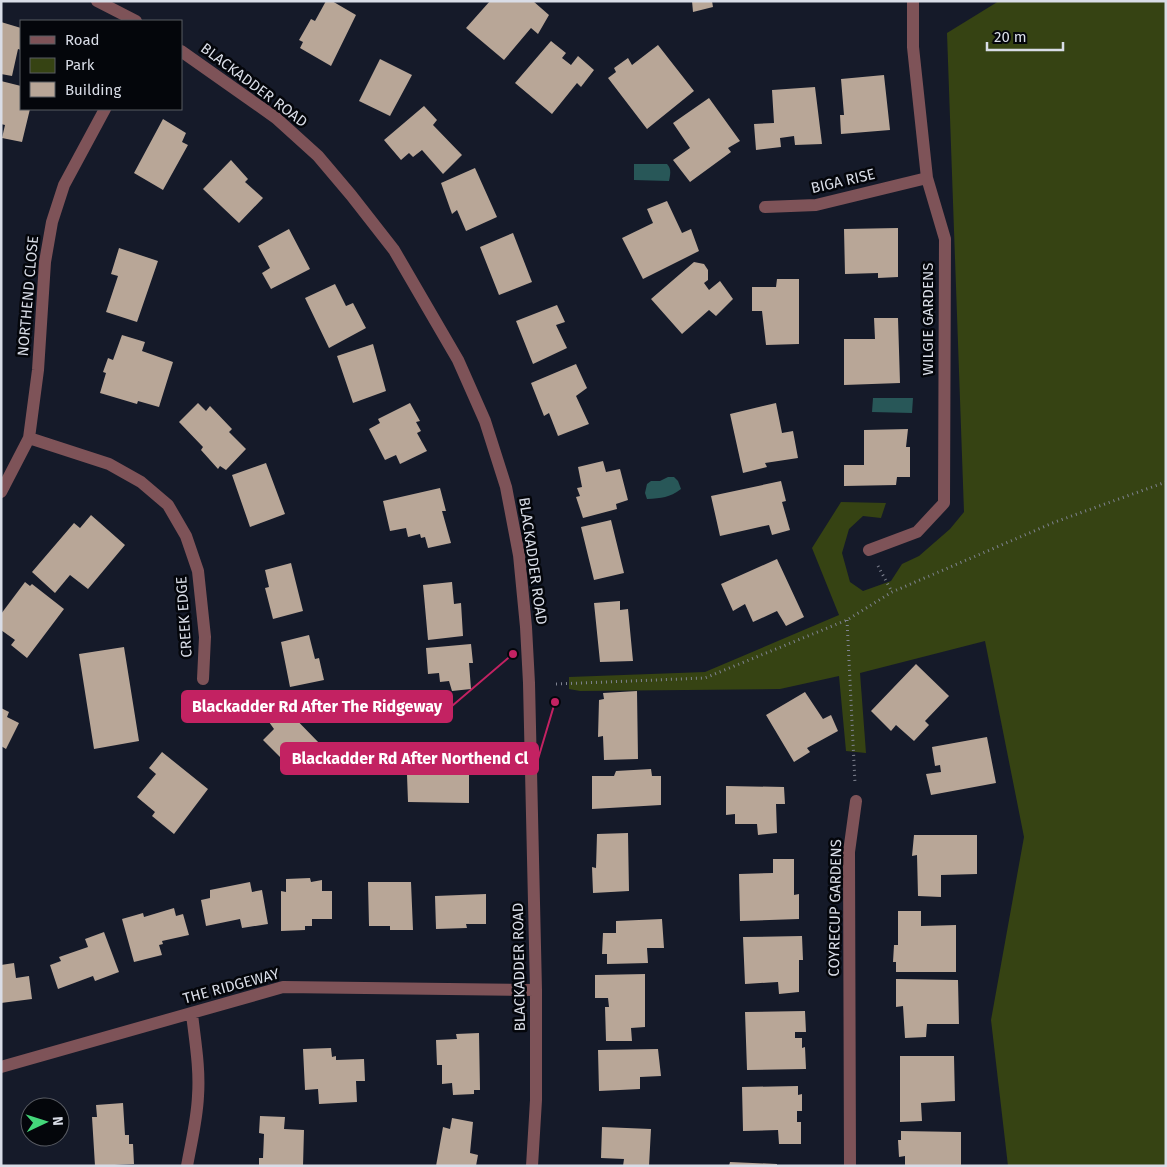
<svg xmlns="http://www.w3.org/2000/svg" width="1167" height="1167" viewBox="0 0 1167 1167" font-family="'Fira Sans',sans-serif">
<style>
.green{fill:#364313}
.water{fill:#285758}
.building{fill:#b8a697}
.lines{fill:none;stroke-linecap:round;stroke-linejoin:round}
.path{stroke:#7f8390;stroke-width:3;stroke-dasharray:1 4;stroke-linecap:butt}
.minor{stroke:#7e5358;stroke-width:12}
.labels{text-anchor:middle;stroke-width:5;stroke-linejoin:round;paint-order:stroke}
.street-label{font-size:15px;fill:#d9dde7;stroke:#04060b}
.leader{fill:none;stroke:#c32262;stroke-width:2}
.callout-dot{fill:#c32262;stroke:#04060b;stroke-width:2}
.callout{fill:#c32262;stroke:#c32262;stroke-width:2}
.callout-label{font-size:16px;text-anchor:middle;font-weight:bold;fill:#fff}
</style>
<rect width="100%" height="100%" fill="#151a29"/>
<path class="green" d="M999 1H1166V1166H1008L991 1020 1024 837 985 641 860 673 866 753 846 751 839 676 780 689 580 691 569 689V677L705 672 839 615 812 548 841 502 886 503 881 518 863 516 849 529 842 553 850 582 863 591 891 581 902 564 919 556 950 529 964 512 947 33Z"/>
<path class="water" d="M634 164H667C672 169 670 175 669 181L634 180Z
M873 398H913L912 413 872 412Z
M668 477H674L678 481 681 489C669 498 662 498 647 499L645 493 647 484 651 481H660Z"/>
<path class="building" d="M326 1H332L356 15 331 66 300 48 303 42 299 40 311 19 315 21Z
M490 1H533L549 15 538 34 531 28 504 60 466 28Z
M692 1H712L713 7 693 12Z
M1 22 21 28V50L18 49 12 76 1 74Z
M551 41 566 53 562 58 571 65 578 56 594 70 581 87 577 83 552 114 515 83Z
M658 45 694 91 647 129 608 78 616 72 614 68 628 58 632 65Z
M380 59 412 75 390 116 359 101Z
M884 75 890 130 841 134 840 115H844L841 79Z
M1 81 21 86V109H30L22 142 2 138 5 125 1 124Z
M815 87 822 144 795 145 794 136 780 138 781 147 756 150 754 124 774 123 772 90Z
M709 98 740 141 728 148 731 152 690 182 673 160 690 148 673 123Z
M424 106 437 120 433 125 462 155 443 174 422 150 413 157 409 153 401 160 384 140Z
M163 119 186 133 182 142 188 145 163 190 134 173Z
M231 160 248 179 245 182 263 198 239 223 203 189Z
M475 168 497 217 466 231 457 210 452 214 441 183Z
M667 201 682 233 691 229 699 251 643 279 622 238 653 223 647 209Z
M898 228V277L878 278V273L845 274 844 229Z
M289 229 310 269 271 289 262 273 270 268 258 246Z
M513 233 532 282 499 295 480 247Z
M119 248 158 261 137 322 106 312 118 276 111 274Z
M694 262 704 264 708 270V280L704 283 709 290 720 281 733 299 716 316 709 310 682 334 651 299Z
M777 279H799V344L766 345 762 311H752V287H776Z
M335 284 346 306 353 303 366 328 329 348 305 298Z
M557 305 565 322 556 325 567 348 533 364 516 321Z
M874 318H898L900 383 844 385V339H875Z
M122 335 145 342 142 351 173 362 159 407 138 401 137 404 100 393 106 373 103 372 108 358 113 360Z
M373 344 386 391 353 403 337 356Z
M576 364 587 388 576 396 589 424 558 436 549 413 544 416 531 383Z
M198 403 206 411 210 406 232 429 229 432 246 449 226 470 220 466 218 469 201 450 203 447 179 422Z
M410 403 420 421 416 422 421 431 417 433 427 451 400 464 396 455 385 460 369 429 380 423 378 419Z
M776 403 782 433 793 431 798 458 765 463 767 467 743 473 730 414Z
M908 429 906 447H910V477H897L896 485 844 486V465H864V430Z
M603 461 606 472 620 469 628 500 616 504 617 509 583 518 576 497 580 496 577 488 582 487 578 467Z
M266 463 285 514 250 527 232 475Z
M781 481 786 501 782 502 790 530 772 535 769 525 720 536 711 496Z
M440 488 446 511H442L451 543 428 548 425 537 421 538 420 534 408 537 406 528 390 531 383 501Z
M91 515 125 545 88 589 70 575 55 593 32 572 74 523 80 528Z
M611 520 624 573 594 580 581 527Z
M777 559 804 617 786 626 777 611 753 622 745 604 733 611 721 584Z
M291 563 303 611 273 619 265 588 269 587 265 570Z
M25 582 30 586 32 584 64 609 27 658 11 645 15 640 1 630V614Z
M452 582 454 604 461 603 463 636 428 640 423 585Z
M620 601V610L628 609 633 661 600 662 594 603Z
M309 635 315 659 319 658 324 680 290 687 281 642Z
M471 644 473 663H469L471 689 452 691 449 681 440 682 439 673 428 674 426 648Z
M124 647 139 741 94 749 79 654Z
M916 664 949 696 925 721 929 725 914 741 896 725 891 731 871 711Z
M637 691 638 759 604 760 603 736 598 737 599 700 604 699 603 693Z
M805 692 823 719 831 715 838 731 807 748 810 752 794 762 766 715Z
M284 707 321 745 300 768 296 764 291 768 263 740 274 729 269 722Z
M1 708 9 712 7 717 19 723 6 749 1 746Z
M987 737 996 783 931 795 926 774 941 772 940 765 935 766 932 747Z
M446 745 447 770H469V803L408 802 407 775H422L421 746Z
M162 752 208 789 174 834 152 816 155 812 137 797 156 774 149 768Z
M651 769 652 776H661V805L592 809V776H614L616 771Z
M726 786 784 787 785 804H776L777 833 758 835 757 824H735V814L726 815Z
M628 833 629 891 593 893 592 867 596 868 597 834Z
M914 835H977V874L941 875V897L918 896 917 855 912 856Z
M773 859H794V895L799 894V919L740 921 739 874 773 873Z
M310 878 311 882 322 880V891H332V919H312V926H305V930L281 931V891L286 892V879Z
M250 882 252 892 262 890 268 924 242 928 240 919 206 926 201 900 210 898V890Z
M368 882H411L413 930H390V926H369Z
M486 894V924H466L467 928 436 929 435 896Z
M174 908 176 916 183 914 189 935 162 941 163 944 159 945 162 955 134 962 122 919 143 913 144 917Z
M898 911H921V926L956 925V972H896V962H893L894 945H898Z
M662 919 664 948H647L648 963 607 964V954H602L603 933H616V921Z
M104 932 119 972 95 981 93 976 58 989 50 965 61 961 59 957 88 947 85 939Z
M802 936 803 960H799V992L779 994 778 982 745 984 743 937Z
M14 963 16 978 29 976 32 999 1 1003V965Z
M645 974V1027L631 1028 632 1041H606L605 1007H609L608 998H595V975Z
M896 979 958 980 959 1024H927L926 1037 905 1038 903 1006 896 1007Z
M805 1011 806 1032H795V1038H802V1048L805 1047 806 1069 747 1070 745 1012Z
M479 1033 480 1090H474V1094L453 1095 452 1083 442 1084V1065H437L436 1040 457 1039 456 1034Z
M331 1048 332 1057 336 1056V1060L364 1059 365 1081H356L357 1102 319 1104 318 1089 305 1090 303 1049Z
M658 1049 661 1076 640 1077V1089L599 1091 598 1050Z
M900 1056H954L955 1101 921 1103 922 1121 900 1122Z
M798 1086V1095L802 1094V1111H797V1122H801V1144H779L778 1130 743 1131 742 1087Z
M123 1103 125 1135H129V1144H133L134 1164 95 1166 92 1117H97L96 1105Z
M260 1116 285 1117 284 1129 304 1130 303 1166H259V1158H263L264 1134 259 1133Z
M452 1118 473 1122 470 1153 478 1155 476 1166H436L443 1127 450 1129Z
M602 1127 651 1129 649 1166H623L624 1159 601 1158Z
M901 1131 961 1132V1166H905V1156L899 1157 898 1140H901Z
M730 1162 777 1164V1166H729Z"/>
<g class="lines">
<path class="path" d="M878 566 892 592
M847 620 855 783
M556 684 705 678 847 620 892 592 1055 522 1166 482"/>
<path class="minor" d="M97 1 136 21
M181 51 276 118 318 156 351 195 394 250 458 360 485 421 506 487 519 555 526 627 529 683 536 990V1100L532 1166
M765 207 816 205 927 178
M29 438 109 464 141 482 168 505 186 536 198 571 205 637 203 679
M1 492 29 438 38 370 45 262 52 222 64 185 105 109
M869 550 917 532 944 503 945 239 927 178 913 47V1
M1 1067 283 987 536 990
M187 1166C191 1143 197 1120 198 1096 200 1068 195 1041 192 1014
M850 1166 849 852 856 801"/>
</g>
<g class="labels">
<g class="street-label">
<text transform="translate(254 85) rotate(37)" y="5">BLACKADDER ROAD</text>
<text transform="translate(843 181) rotate(-13)" y="5">BIGA RISE</text>
<text transform="translate(28 296) rotate(-85)" y="5">NORTHEND CLOSE</text>
<text transform="translate(928 319) rotate(-90)" y="5">WILGIE GARDENS</text>
<text transform="translate(533 561) rotate(82)" y="5">BLACKADDER ROAD</text>
<text transform="translate(184 617) rotate(-94)" y="5">CREEK EDGE</text>
<text transform="translate(835 908) rotate(-89)" y="5">COYRECUP GARDENS</text>
<text transform="translate(519 967) rotate(-91)" y="5">BLACKADDER ROAD</text>
<text transform="translate(231 986) rotate(-15)" y="5">THE RIDGEWAY</text>
</g>
</g>
<path class="leader" d="M513 654L452 706M555 702L538 759"/>
<g class="callout-dot">
<circle cx="513" cy="654" r="5"/>
<circle cx="555" cy="702" r="5"/>
</g>
<g class="callout">
<rect x="182" y="691" width="270" height="31" rx="5"/>
<rect x="281" y="743" width="257" height="31" rx="5"/>
</g>
<g class="callout-label">
<text x="317" y="712">Blackadder Rd After The Ridgeway</text>
<text x="410" y="764">Blackadder Rd After Northend Cl</text>
</g>
<rect width="1167" height="1167" fill="none" stroke="#d9dde7" stroke-width="5"/>
<rect x="20" y="20" width="162" height="90" fill="#04060b" stroke="#595c63"/>
<rect x="30" y="36" width="25" height="8" fill="#7e5358" stroke="#595c63"/>
<text x="65" y="45" font-size="15" fill="#d9dde7">Road</text>
<rect x="30" y="58" width="25" height="15" fill="#364313" stroke="#595c63"/>
<text x="65" y="70" font-size="15" fill="#d9dde7">Park</text>
<rect x="30" y="82" width="25" height="15" fill="#b8a697" stroke="#595c63"/>
<text x="65" y="95" font-size="15" fill="#d9dde7">Building</text>
<g transform="translate(45 1122) rotate(86)"><circle r="24" fill="#04060b" stroke="#595c63"/>
<path d="M0-4L9 19L0 12L-9 19Z" fill="#44d77a"/>
<text y="-8" font-size="14" font-weight="bold" text-anchor="middle" fill="#d9dde7">N</text>
</g>
<path d="M987 42v8h76v-8" fill="none" stroke="#d9dde7" stroke-width="2.5"/>
<text x="994" y="42" font-size="15" fill="#d9dde7" stroke="#04060b" stroke-width="4" paint-order="stroke">20 m</text>
</svg>
